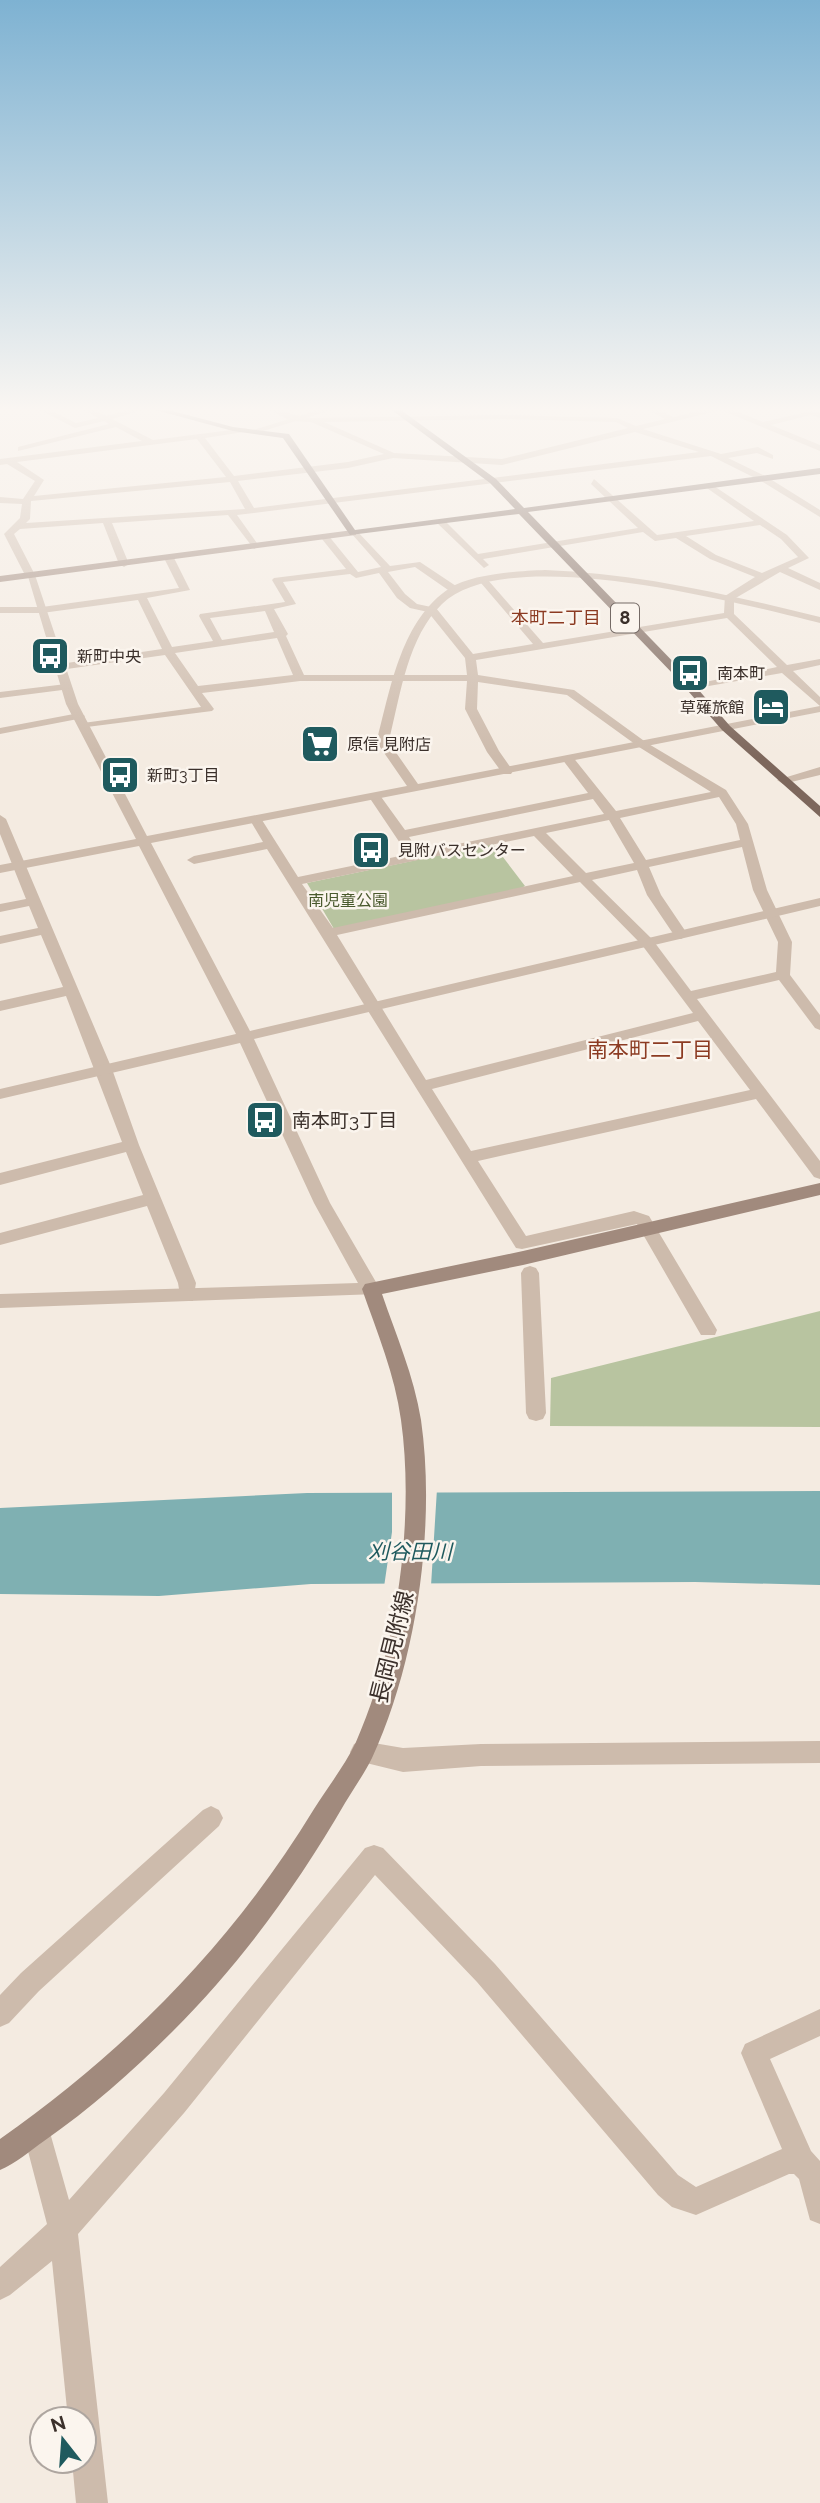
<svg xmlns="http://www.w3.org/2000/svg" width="820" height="2503" viewBox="0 0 820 2503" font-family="Raleway,'Noto Sans JP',sans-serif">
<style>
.green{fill:#b8c4a0}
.water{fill:#7fb0b2}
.pier{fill:#f4ebe1}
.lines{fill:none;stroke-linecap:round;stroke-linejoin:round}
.minor{fill:#cdbbac;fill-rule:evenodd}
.tertiary{fill:#cdbbac;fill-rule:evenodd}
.secondary{fill:#a18a7d;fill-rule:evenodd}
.primary{fill:#7d675c;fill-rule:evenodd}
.labels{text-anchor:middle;stroke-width:5;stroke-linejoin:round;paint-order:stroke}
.far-poi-label{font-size:16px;fill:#3b302b;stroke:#fbf5ee;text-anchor:start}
.far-park-label{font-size:16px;fill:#4a5a2e;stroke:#fbf5ee}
.far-neighbourhood-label{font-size:18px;fill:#8c3b22;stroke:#fbf5ee}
.shield{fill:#fbf5ee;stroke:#756b66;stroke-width:2}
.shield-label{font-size:18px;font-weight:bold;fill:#3b302b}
.poi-label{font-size:19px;fill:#3b302b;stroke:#fbf5ee;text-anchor:start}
.neighbourhood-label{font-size:21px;fill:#8c3b22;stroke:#fbf5ee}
.water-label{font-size:21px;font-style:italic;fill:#1f5a5e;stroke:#fbf5ee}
.near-street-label{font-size:23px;fill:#3b302b;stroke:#fbf5ee}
</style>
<rect width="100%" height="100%" fill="#f4ebe1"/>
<path class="green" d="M493 844 525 886 520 889 334 929 307 883Z
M820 1311V1427L550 1426 551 1378Z"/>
<path class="water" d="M820 1491V1585L695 1582 311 1584 159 1596 0 1594V1508L307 1493Z"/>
<path class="pier" d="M437 1489 431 1586 384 1587 392 1532V1490Z"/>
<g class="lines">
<path class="minor" d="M36 408H46L76 423 98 418 81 408H91L106 416 136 408H149L112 419 153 440 247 428 244 432 205 438 234 476 348 462 384 454 311 422 291 421 265 408C281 408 295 417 312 418L504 415 617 418 636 426 665 419 644 408H654L674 417 710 408H729L763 422 811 411 820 413V418L811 415 771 425 820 445V451L721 410 643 429 721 454 758 447 773 455V459L757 453 728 458 767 477 820 510V517L761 481 711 456 237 515 259 546 254 549 228 515 112 523 129 564 124 567 119 564 103 523 20 529 14 534 35 575 30 578 25 575 4 534 20 518 22 504 0 503V497L23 499 35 481 7 464 0 465V459L142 441 116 427 18 451V447L109 424 104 421 75 428ZM504 419 616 422 628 428 502 459 394 453 324 422ZM635 432 699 452 254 508 238 481 348 468 393 458 502 465ZM197 439 226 477 34 496 44 480 17 462ZM230 482 245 509 26 523 30 519 31 501Z
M594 479 657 535 754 521 704 486 711 484 787 535 809 558 788 568 820 583V590L780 572 734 599V614L787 665 820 659V665L793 671 820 697V706L782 673 686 690V686L777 667 727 618 476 660 478 675 574 690 647 743 726 790 748 824 767 890 792 942 790 975 820 1015V1030L815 1028 779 980 697 999 820 1161V1179L814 1177 756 1099 478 1161 526 1236 634 1211 649 1216 717 1330 715 1335H701L637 1224 522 1249 516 1248 267 849 194 864 187 860 194 856 263 842 250 820 256 816 262 820 298 877 604 814 593 799 409 837 413 843 407 847 402 846 369 797 379 794 405 830 588 793 562 759 568 755 572 756 616 811 711 792 639 747 567 695 478 682 477 709 499 751 513 771 511 774H503L487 752 465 709 467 681H300L202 693 214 709 212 711 79 728V724L83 723 201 707 165 655 60 670 55 667 60 664 162 649 138 600 42 613H0V607H42L179 588 164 558 169 555 174 558 190 590 147 598 172 647 213 641 199 616 200 614 285 602 272 580 274 578 346 569 322 539V535H328L358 572 381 567 351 533 356 530 390 566 420 562 459 588V592H451L415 567 388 572 405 594 417 604 436 608 473 654 533 644 481 583V579H487L543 643 724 613 725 596 755 577 710 559 676 538 655 541 643 532 483 559 489 565 484 568 435 521 443 519 478 554 638 528 591 484ZM760 525 781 539 798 557 762 573 716 555 686 536ZM379 573 397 598 410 608 428 612 465 658 467 675H304L286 636 288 634 274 609 296 604 283 582 350 574 356 578ZM265 611 274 632 222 640 210 618ZM277 638 293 675 198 686 175 653ZM719 797 736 824 740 840 646 860 620 818ZM609 820 634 863 586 873 546 833ZM534 836 573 876 333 928 302 884ZM742 847 753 890 778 942 776 972 691 991 652 939 592 880 637 870 647 895 676 938 681 939 688 935 661 895 649 867ZM580 882 642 945 693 1013 426 1080 337 935ZM698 1021 750 1090 471 1151 432 1089Z
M66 684 70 685V689L0 698V692Z
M79 713 85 716 83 718 0 734V728Z
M820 767V775L783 784 777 780Z
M0 815 6 819 112 1069 139 1145 196 1283 193 1301H181L178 1283 147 1206 0 1245V1233L143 1195 126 1152 0 1185V1173L122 1142 66 996 0 1011V1001L63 987 41 935 0 944V936L38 928 29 906 0 912V904L26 899 0 834Z
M530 1266 536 1268 539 1273 546 1413 543 1419 536 1421 529 1419 526 1413 521 1273 524 1268Z
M211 1806 219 1810 223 1818 219 1826 39 1991 9 2023 0 2027V1995L21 1973 203 1810Z
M374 1845 383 1848 495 1964 678 2175 696 2187 782 2149 741 2053 745 2044 820 2009V2036L770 2059 811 2151 820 2161V2224L810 2220 799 2179 794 2174H789L696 2215 672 2207 658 2195 477 1982 375 1875 184 2113 78 2234 108 2503H76L72 2461H84V2419H68L52 2261 10 2295 0 2300V2267L47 2224 23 2132 27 2122 37 2118 47 2122 69 2200 164 2093 365 1848Z"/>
<path class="tertiary" d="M325 408H338L260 432 253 430Z
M545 570C637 573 730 595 820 617V623C738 603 508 541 442 604 408 637 401 692 390 736V744L418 784 820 706V712L151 843 250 1031 820 898V906L254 1039 330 1203 380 1289 377 1294 0 1308V1294L358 1283 314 1203 240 1043 0 1099V1089L236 1034 139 846 0 873V865L136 839 66 704 27 573 35 575 78 704 147 836 407 786 378 744V736C391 686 402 619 450 588 472 574 518 571 545 570Z
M362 1741 403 1748 481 1744 820 1741V1763L481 1766 403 1772 354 1760 350 1752 354 1744Z"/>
<path class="secondary" d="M353 530 356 531V535L0 582V576Z
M820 1183V1195L523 1265 382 1294C396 1335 414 1376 421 1420 436 1525 417 1661 372 1758 364 1774 354 1788 345 1803 297 1886 241 1963 173 2031 133 2071 90 2109 44 2141 30 2151 16 2163 0 2170V2139C127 2050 233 1942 314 1809 328 1787 345 1765 356 1742 397 1650 415 1520 401 1420 395 1375 377 1332 362 1289L365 1284 523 1251Z"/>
<path class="primary" d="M148 408H161L233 427 289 434 355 530 515 509 490 483 389 408H398L496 479 524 508 820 468V474L528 512 683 672 730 726 820 806V817L722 730 675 676 519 514 350 535 283 438 233 431Z"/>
</g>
<linearGradient id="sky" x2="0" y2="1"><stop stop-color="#7eb2d2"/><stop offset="0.54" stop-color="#faf6f2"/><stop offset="1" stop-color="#faf6f2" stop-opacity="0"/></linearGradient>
<rect width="820" height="758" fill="url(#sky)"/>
<defs>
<symbol id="bus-square" viewBox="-11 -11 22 22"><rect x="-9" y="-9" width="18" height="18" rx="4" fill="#1f5a5e" stroke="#fbf5ee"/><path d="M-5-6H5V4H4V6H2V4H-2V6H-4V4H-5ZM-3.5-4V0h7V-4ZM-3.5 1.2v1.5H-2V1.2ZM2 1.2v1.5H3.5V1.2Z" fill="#fff"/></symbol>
<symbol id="hotel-square" viewBox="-11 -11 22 22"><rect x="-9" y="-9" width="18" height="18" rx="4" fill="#1f5a5e" stroke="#fbf5ee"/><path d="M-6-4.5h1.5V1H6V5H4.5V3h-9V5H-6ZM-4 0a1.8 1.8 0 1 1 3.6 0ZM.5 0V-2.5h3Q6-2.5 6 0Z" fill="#fff"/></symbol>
<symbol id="supermarket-square" viewBox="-11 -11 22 22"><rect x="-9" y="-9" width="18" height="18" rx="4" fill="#1f5a5e" stroke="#fbf5ee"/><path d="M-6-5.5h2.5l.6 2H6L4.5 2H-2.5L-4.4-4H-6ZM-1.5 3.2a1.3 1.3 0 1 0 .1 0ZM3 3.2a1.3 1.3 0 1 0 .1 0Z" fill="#fff"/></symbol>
</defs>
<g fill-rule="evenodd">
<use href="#bus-square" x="28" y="634" width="44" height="44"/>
<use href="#bus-square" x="668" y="651" width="44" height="44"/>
<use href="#hotel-square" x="749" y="685" width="44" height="44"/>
<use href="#supermarket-square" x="298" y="722" width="44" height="44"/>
<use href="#bus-square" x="98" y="753" width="44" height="44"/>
<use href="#bus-square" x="349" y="828" width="44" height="44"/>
<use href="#bus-square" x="243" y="1098" width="44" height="44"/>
</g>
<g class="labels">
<g class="far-poi-label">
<text x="77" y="662">新町中央</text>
<text x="717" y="679">南本町</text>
<text x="744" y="713" text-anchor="end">草薙旅館</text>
<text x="347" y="750">原信 見附店</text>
<text x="147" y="781">新町3丁目</text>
<text x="398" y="856">見附バスセンター</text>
</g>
<g class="far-park-label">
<text x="348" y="906">南児童公園</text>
</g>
<g class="far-neighbourhood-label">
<text x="556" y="624">本町二丁目</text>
</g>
<rect class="shield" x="611" y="603.5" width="28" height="29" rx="5"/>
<g class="shield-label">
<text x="625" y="624">8</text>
</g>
<g class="poi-label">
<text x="292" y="1127">南本町3丁目</text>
</g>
<g class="neighbourhood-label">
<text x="650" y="1057">南本町二丁目</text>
</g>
<g class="water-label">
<text x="410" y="1559">刈谷田川</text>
</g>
<g class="near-street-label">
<text transform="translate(392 1647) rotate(-76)" y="8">長岡見附線</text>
</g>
</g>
<g transform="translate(63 2440) rotate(343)"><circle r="33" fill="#fbf5ee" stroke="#aea6a0" stroke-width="2"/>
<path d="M0-5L12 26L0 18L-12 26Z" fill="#1f5a5e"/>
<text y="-10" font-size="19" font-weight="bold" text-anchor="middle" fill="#3b302b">N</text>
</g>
</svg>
